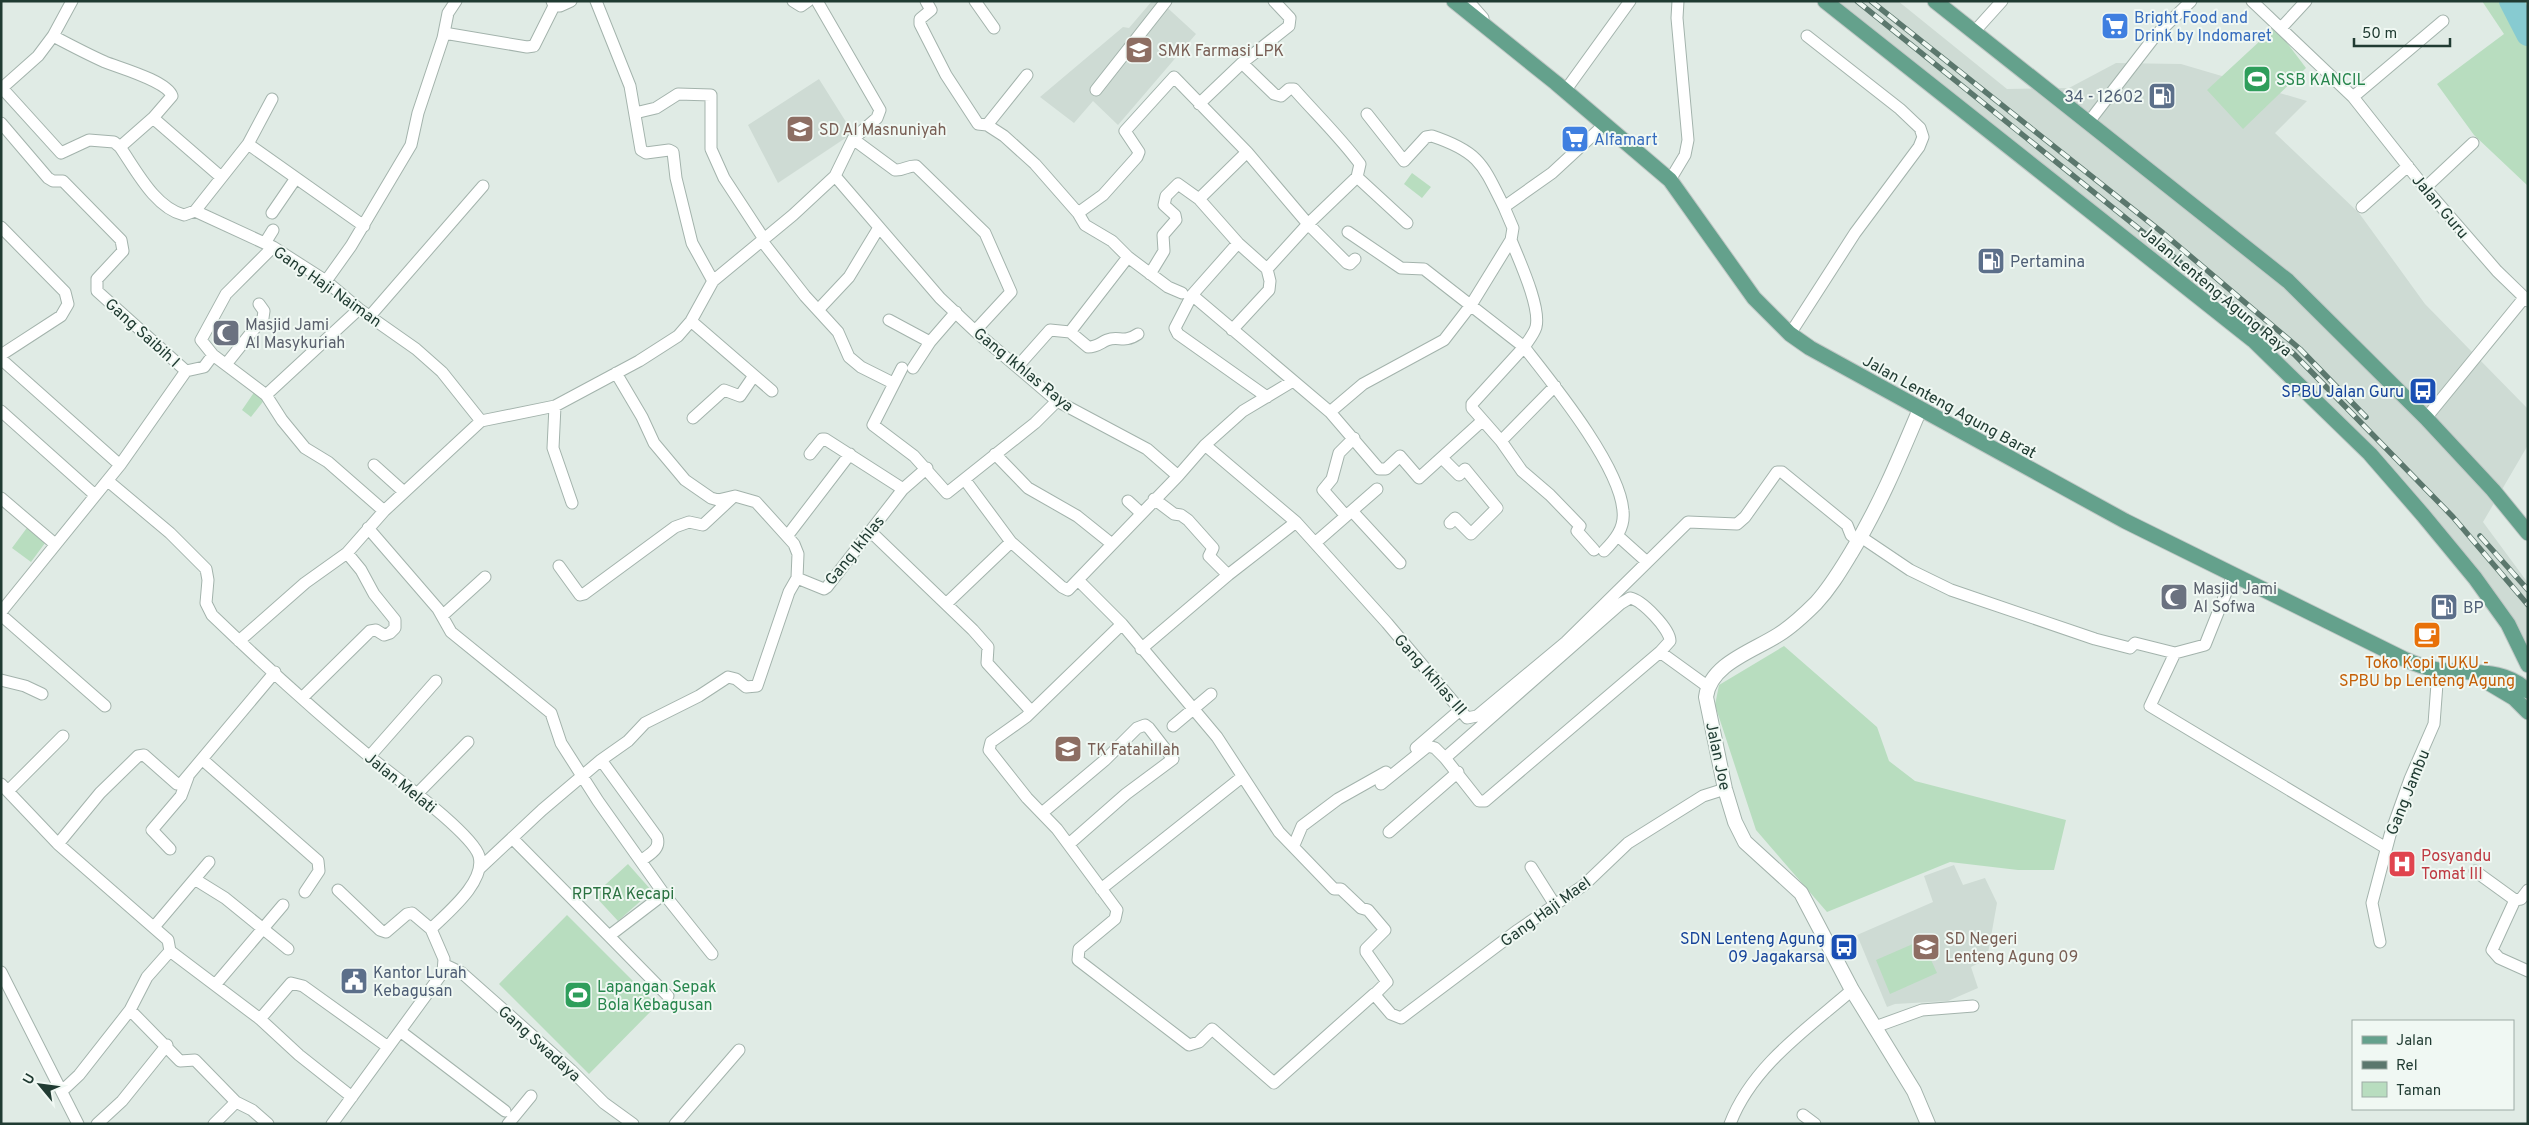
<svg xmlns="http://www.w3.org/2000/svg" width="2529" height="1125" viewBox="0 0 2529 1125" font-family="Overpass,sans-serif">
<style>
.built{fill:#cedbd4}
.green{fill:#b8ddbf}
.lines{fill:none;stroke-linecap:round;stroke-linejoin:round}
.river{stroke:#87cbd1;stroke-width:24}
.minor-casing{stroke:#a3b3ac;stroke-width:13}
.tertiary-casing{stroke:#a3b3ac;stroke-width:16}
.primary-casing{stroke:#c1c8c6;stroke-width:17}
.minor{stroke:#fff;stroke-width:11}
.tertiary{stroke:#fff;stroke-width:14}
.primary{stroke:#64a18c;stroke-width:15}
.rail-casing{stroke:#5b776d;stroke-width:5.5}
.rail{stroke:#f0f8f3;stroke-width:4;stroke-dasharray:11;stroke-linecap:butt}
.labels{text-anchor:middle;stroke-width:4;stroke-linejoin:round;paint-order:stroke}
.shop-label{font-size:16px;fill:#366cbe;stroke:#f0f8f3;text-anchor:start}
.education-label{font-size:16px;fill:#785e54;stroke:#f0f8f3;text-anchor:start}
.leisure-label{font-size:16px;fill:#27864d;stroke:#f0f8f3;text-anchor:start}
.service-label{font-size:16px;fill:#4e5e75;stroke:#f0f8f3;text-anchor:start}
.street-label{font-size:16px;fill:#203b32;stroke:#f0f8f3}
.worship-label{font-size:16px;fill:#5b616d;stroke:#f0f8f3;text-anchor:start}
.transit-label{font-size:16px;fill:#164399;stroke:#f0f8f3;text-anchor:end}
.food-label{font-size:16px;fill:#c56008;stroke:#f0f8f3}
.health-label{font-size:16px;fill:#be3a42;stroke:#f0f8f3;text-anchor:start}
.park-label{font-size:16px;fill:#2a7241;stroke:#f0f8f3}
</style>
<rect width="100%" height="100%" fill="#e0ebe5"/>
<path class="built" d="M1152 1H1160L1196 34 1118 125 1093 101 1074 123 1040 97 1123 27 1129 28Z
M1828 1H1898L2007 89 2069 88 2116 63 2181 64 2307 101 2275 133 2359 213 2425 304 2528 409V445L2483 522 2528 583V644L2497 605 2289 370Z
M819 79 853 133 778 183 748 125Z
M1954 865 1963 885 1985 878 1997 903 1987 959 1971 967 1978 988 1948 1001 1895 1004 1887 1007 1857 935 1933 902 1924 876Z"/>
<path class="green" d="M2482 1H2528V186L2474 135 2437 84 2504 34Z
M2275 27 2306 68 2243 129 2207 90Z
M1412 173 1431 187 1422 198 1404 184Z
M255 391 265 399 251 417 242 410Z
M29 525 48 539 31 562 12 548Z
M1784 646 1877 727 1889 761 1915 781 2066 820 2054 870H2018L1950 862 1827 912 1756 830 1715 705 1719 685Z
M628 864 652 891 618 921 594 895Z
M567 915 657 1005 589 1074 499 984Z
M1922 940 1937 973 1890 994 1876 960Z"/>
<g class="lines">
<path class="river" d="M2511 1 2528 34"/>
<defs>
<path id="minor" d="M596 1 630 86 641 150 646 153 669 150 673 152 676 178 692 243 713 281
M793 1 801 6 808 1
M926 1 931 10 920 19V24L946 75 978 124 987 125 1027 75
M975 1 994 28
M1468 1 1483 18
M2252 1 2353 97 2425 188 2497 271 2528 301
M554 6H560L571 1
M2282 27 2306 1
M1974 32 2002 1
M444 33 527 47 534 46 554 6 552 1
M53 36C70 45 87 54 105 62 120 68 167 81 172 96L153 118
M1242 63 1274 94 1281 96 1289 89H1294C1316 114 1340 137 1360 164L1357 177 1407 223
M2 88 61 153 89 140 114 142 120 147C136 170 155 208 184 215L195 211 273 247 326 281 359 309 416 349 442 372 481 421
M1 89 38 56 53 36 72 1
M1096 90 1166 1
M1565 91 1630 1
M2353 97 2443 21
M1199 104 1242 63 1289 26 1290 18 1274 1
M635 113 656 108 678 94 711 95V149L724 178 764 239
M1367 114 1404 161 1426 137 1432 136C1480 152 1483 165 1504 207
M1 123 48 178 53 181H63L121 240 123 251 97 279V291L186 371
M2088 123 2156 35 2191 1
M987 125 1004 136 1035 164 1078 213 1085 225 1112 241 1128 257
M853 139 895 170C903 171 908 165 916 166L985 233 1011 292 975 331
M248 144 364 226
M120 147 153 118 221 177
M835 176 940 298 975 331 1057 401 1147 449 1178 476
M1670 180 1685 155 1688 140 1677 18 1678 1
M2425 188 2473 143
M1199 199 1247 152
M2362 207 2408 166
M195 211 248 144 272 99
M272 213 296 178
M1078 213 1103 195 1137 157 1139 152 1125 131 1174 77 1247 152 1308 224 1347 263 1350 264 1355 259
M1 227 65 292 68 304 61 316 1 355
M1348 232 1401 268 1424 269 1524 347 1472 404V408L1501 441 1522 471 1550 495 1580 526 1577 531 1594 550
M1511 240C1519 260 1541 307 1536 327 1534 334 1528 341 1524 347 1553 384 1620 466 1623 511 1625 528 1615 540 1604 551
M762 241 805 296 838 332 849 357 861 367 893 383
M265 243 273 230
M1238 243 1192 295 1175 328 1178 334 1267 397
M273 247 226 294 201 340 213 355 266 395 282 420 305 448 328 462 384 511
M1150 274 1164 251 1163 235 1176 220 1175 215 1164 205 1166 196 1178 184 1199 199 1238 243 1267 269 1308 224 1357 177
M326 281 351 246 411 145 418 113 443 38 448 13 456 1
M1192 295 1330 412 1363 384 1444 340 1471 305 1511 240 1513 228 1504 207 1552 173 1605 124
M818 310 849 277 878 229
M370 316 483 186
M889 320 930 342
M691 321 772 391
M1232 330 1269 290 1270 281 1267 269
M1070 332 1128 257 1168 287 1182 293
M1790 334 1855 233 1919 147 1923 137 1920 128 1900 109 1807 36
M1 359 120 465
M227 363 263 318 264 311 259 304
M1018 366 1050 330 1070 332 1088 347C1097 347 1100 343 1107 340 1119 335 1123 344 1138 334
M902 368 873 425 914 456 947 493 1035 423 1057 401
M913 368 930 342 956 312
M266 395 359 309
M555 406 553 448 572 503
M1 411 95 495
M1330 412 1379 469H1386L1400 456 1419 478 1482 421
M693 418 724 390 740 396 753 377
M2426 418 2524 298
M1501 441 1555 386
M1205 445 1296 522 1387 623 1467 718 1477 716 1566 642 1688 522 1737 524 1745 517 1777 472H1782L1847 525 1851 535 1859 541
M810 454 822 439H825L903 489
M995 454 1028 488 1077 516 1112 544
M1442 458 1459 475 1465 469 1497 508 1471 534 1455 518 1450 523
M374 465 404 492
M965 480 1011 542 1062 587 1068 590 1178 476 1205 445 1243 411 1293 381
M108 481 170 533 206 569 208 580 206 603 212 615C262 663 317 713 370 757 392 775 472 833 479 856 486 882 447 913 431 929L444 959 443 972 332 1124
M1 498 55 544
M1154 499 1174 514 1181 515 1188 520 1213 548 1209 556 1228 575
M1128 501 1141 513
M1352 511 1400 563
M1346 516 1323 490 1332 479 1339 453 1354 438
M368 528 438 609 451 632 551 713 561 743 598 801 664 894 712 954
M870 531 973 630 988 647 987 663 1031 711
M788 535 850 454
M1618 536 1647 562
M1861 537 1910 570 1951 590 2095 639 2130 648 2135 643 2175 653 2205 645 2233 575
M1315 543 1377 489
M559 566 580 595 584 594 675 527 689 522 703 525 733 497
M797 578 824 589 827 587 903 489 927 468
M1079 581 1122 624 1217 737 1279 832 1334 889H1341L1361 908 1368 910 1385 930 1366 949V952L1387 982 1375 994
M946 604 1011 542
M1 612 120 465 186 371 204 367 213 355
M1 615 105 706
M442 616 485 577
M1122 624 1026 717 991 742 989 750 1027 798 1057 829 1117 910 1115 919 1079 949 1078 960 1189 1045 1199 1042 1212 1029 1274 1083 1374 994 1391 1014 1401 1018 1518 930 1584 885 1628 843 1703 796 1725 789
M239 641 305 583 347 553 384 511 481 421 555 406 639 361 678 336 691 321 713 281 793 215 835 176 853 139 877 118 880 110 817 1
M1141 649 1228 575 1296 522
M1660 652 1707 686
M2175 653 2150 706 2386 848
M1 680 25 686 42 694
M303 697 370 631 376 630 384 635 390 633 395 628V620L374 594 361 570 347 553
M1173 726 1211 694
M1416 748 1460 710
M369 757 436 681
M203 760 318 861 319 871 305 892
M601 760 628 741 645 723 699 696 728 677 736 679 746 687 757 686 789 592 797 578 798 554 794 544 756 502 735 496 718 500 711 498 685 480 654 443 642 417 616 373
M1 784 58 844
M1381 784 1428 746 1435 748 1445 758 1620 604 1630 598C1642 600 1670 629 1670 641L1660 652 1485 801H1479L1445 758
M8 791 63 736
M416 795 468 742
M1042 813 1105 760 1137 728 1145 725 1149 728 1173 759 1126 794 1069 844
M1389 832 1458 772
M512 838 609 936 664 894
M1294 845 1302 826 1338 799 1386 772
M170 849 152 830 181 796 188 777
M1531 867 1555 905
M479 869 542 810 601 760 657 837C661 849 650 854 642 860
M2475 871 2515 900 2521 899 2528 890
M196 880 225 898 288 949
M1101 889 1242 777
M338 890 380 930 386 932 407 914 412 913 431 929
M2515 900 2492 950 2499 958 2528 971
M154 927 209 862
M609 936 668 996
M2380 942 2372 903 2390 835 2410 779 2434 724 2438 670
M170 951 168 940 58 844 100 793 138 756 144 755 177 784H181L275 672
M170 951 260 1019 299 1055 352 1097
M445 965 462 973 571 1070 604 1103 633 1124
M1 972 78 1124
M215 985 283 905
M130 1010 180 1061 195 1060 236 1102
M260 1019 291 983 303 986 388 1047
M1875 1027 1922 1010 1973 1006
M400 1031 505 1111
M62 1091 79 1075 130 1010 147 977 170 951
M1803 1115 1815 1124
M97 1124 122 1101 167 1045
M214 1124 236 1102 252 1110 268 1124
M508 1124 531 1096
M675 1124 739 1050
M1730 1124C1752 1066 1807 1029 1852 990"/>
<path id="tertiary" d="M1920 409C1899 459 1879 507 1851 553 1840 571 1830 588 1816 603 1805 614 1791 627 1778 635 1753 651 1710 664 1706 697L1725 789 1735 822 1745 842 1801 893 1852 990 1914 1091 1928 1124"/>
<path id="primary" d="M1454 1 1556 83 1670 180 1754 298 1790 334 1810 348 2125 521 2404 659C2415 664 2426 668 2438 670 2470 674 2503 667 2528 691
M1825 1 2253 340 2370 454 2423 515 2475 578 2508 624 2528 665
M1935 1 2288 281 2426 418 2493 490 2528 533
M2472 673 2514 698 2528 712"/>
</defs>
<use href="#minor" class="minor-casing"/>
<use href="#tertiary" class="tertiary-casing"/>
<use href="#primary" class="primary-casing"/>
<use href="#minor" class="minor"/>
<use href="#tertiary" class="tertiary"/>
<use href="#primary" class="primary"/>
<defs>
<path id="rail" d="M1857 1 2294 354 2453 517 2528 605
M1871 1 2163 233 2300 349 2366 417
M2480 536 2528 590"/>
</defs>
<use href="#rail" class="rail-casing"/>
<use href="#rail" class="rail"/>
</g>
<defs>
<symbol id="supermarket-square" viewBox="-11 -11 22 22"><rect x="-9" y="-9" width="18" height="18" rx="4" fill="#3f7fe0" stroke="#f0f8f3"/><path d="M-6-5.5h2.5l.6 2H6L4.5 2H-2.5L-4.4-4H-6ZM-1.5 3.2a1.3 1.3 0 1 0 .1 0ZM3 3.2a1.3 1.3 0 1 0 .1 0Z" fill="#fff"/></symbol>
<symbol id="school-square" viewBox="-11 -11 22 22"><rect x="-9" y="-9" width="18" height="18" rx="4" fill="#8d6e63" stroke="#f0f8f3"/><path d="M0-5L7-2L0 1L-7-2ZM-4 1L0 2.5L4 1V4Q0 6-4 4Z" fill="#fff"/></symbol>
<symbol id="stadium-square" viewBox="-11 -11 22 22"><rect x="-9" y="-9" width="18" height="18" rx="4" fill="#2e9e5b" stroke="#f0f8f3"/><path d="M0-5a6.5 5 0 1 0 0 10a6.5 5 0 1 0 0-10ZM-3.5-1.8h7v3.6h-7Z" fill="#fff"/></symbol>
<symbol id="fuel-square" viewBox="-11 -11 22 22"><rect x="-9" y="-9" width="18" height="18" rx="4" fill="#5c6f8a" stroke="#f0f8f3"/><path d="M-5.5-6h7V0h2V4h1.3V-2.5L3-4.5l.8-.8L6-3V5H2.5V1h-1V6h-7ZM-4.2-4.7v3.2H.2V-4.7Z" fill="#fff"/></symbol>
<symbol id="mosque-square" viewBox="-11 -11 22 22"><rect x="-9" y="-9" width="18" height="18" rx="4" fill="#6b7280" stroke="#f0f8f3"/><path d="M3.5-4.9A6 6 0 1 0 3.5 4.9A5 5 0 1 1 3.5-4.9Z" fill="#fff"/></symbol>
<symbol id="bus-square" viewBox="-11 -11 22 22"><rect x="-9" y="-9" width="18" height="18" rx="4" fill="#1a4fb4" stroke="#f0f8f3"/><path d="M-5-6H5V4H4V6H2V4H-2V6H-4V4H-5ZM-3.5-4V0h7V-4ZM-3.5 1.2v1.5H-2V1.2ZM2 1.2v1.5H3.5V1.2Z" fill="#fff"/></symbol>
<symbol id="cafe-square" viewBox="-11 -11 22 22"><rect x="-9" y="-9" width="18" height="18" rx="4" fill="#e8710a" stroke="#f0f8f3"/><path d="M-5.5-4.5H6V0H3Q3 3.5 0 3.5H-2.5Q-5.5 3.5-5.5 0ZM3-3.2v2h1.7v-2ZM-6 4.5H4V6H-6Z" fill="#fff"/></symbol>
<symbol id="hospital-square" viewBox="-11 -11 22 22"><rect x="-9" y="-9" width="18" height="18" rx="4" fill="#e0444e" stroke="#f0f8f3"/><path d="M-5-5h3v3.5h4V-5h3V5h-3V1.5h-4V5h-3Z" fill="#fff"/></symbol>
<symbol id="civic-square" viewBox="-11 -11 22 22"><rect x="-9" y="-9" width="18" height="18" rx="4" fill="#5c6f8a" stroke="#f0f8f3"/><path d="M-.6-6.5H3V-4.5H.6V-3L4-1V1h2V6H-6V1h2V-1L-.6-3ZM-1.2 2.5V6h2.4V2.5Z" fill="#fff"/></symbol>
</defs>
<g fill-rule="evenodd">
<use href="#supermarket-square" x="2099" y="10" width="32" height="32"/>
<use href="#school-square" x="1123" y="34" width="32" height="32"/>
<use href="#stadium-square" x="2241" y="63" width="32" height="32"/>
<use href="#fuel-square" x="2146" y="80" width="32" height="32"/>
<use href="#school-square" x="784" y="113" width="32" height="32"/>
<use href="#supermarket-square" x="1559" y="123" width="32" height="32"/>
<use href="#fuel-square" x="1975" y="245" width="32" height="32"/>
<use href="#mosque-square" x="210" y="317" width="32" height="32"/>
<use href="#bus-square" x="2407" y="375" width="32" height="32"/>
<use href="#mosque-square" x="2158" y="581" width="32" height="32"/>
<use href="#fuel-square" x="2428" y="591" width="32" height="32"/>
<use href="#cafe-square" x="2411" y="619" width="32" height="32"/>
<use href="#school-square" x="1052" y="733" width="32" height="32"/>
<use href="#hospital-square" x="2386" y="848" width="32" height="32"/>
<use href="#bus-square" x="1828" y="931" width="32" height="32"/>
<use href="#school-square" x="1910" y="931" width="32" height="32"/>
<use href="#civic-square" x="338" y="965" width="32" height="32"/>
<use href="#stadium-square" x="562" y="979" width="32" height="32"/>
</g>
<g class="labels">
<g class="shop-label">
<text x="2134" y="23">Bright Food and<tspan x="2134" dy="18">Drink by Indomaret</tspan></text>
<text x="1594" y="145">Alfamart</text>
</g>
<g class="education-label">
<text x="1158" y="56">SMK Farmasi LPK</text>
<text x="819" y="135">SD Al Masnuniyah</text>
<text x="1087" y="755">TK Fatahillah</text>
<text x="1945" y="944">SD Negeri<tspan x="1945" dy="18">Lenteng Agung 09</tspan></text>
</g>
<g class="leisure-label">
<text x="2276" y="85">SSB KANCIL</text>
<text x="597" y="992">Lapangan Sepak<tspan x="597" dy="18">Bola Kebagusan</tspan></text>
</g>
<g class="service-label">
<text x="2143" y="102" text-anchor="end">34 - 12602</text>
<text x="2010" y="267">Pertamina</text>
<text x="2463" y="613">BP</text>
<text x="373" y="978">Kantor Lurah<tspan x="373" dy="18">Kebagusan</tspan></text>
</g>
<g class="street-label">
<text transform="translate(2441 206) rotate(50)" y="6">Jalan Guru</text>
<text transform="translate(328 286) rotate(35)" y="6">Gang Haji Naiman</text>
<text transform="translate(2217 291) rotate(40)" y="6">Jalan Lenteng Agung Raya</text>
<text transform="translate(143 332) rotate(42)" y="6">Gang Saibih I</text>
<text transform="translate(1024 369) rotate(39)" y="6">Gang Ikhlas Raya</text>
<text transform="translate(1950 406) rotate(29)" y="6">Jalan Lenteng Agung Barat</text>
<text transform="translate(854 550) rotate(-51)" y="6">Gang Ikhlas</text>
<text transform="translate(1431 674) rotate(49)" y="6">Gang Ikhlas III</text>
<text transform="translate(1719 756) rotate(78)" y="6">Jalan Joe</text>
<text transform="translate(401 782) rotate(39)" y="6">Jalan Melati</text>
<text transform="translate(2407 792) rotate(-68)" y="6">Gang Jambu</text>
<text transform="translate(1545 911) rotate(-36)" y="6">Gang Haji Mael</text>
<text transform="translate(540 1043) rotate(42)" y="6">Gang Swadaya</text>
</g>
<g class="worship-label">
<text x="245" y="330">Masjid Jami<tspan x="245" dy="18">Al Masykuriah</tspan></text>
<text x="2193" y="594">Masjid Jami<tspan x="2193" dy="18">Al Sofwa</tspan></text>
</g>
<g class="transit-label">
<text x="2404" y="397">SPBU Jalan Guru</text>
<text x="1825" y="944">SDN Lenteng Agung<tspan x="1825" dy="18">09 Jagakarsa</tspan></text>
</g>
<g class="food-label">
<text x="2427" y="668">Toko Kopi TUKU -<tspan x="2427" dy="18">SPBU bp Lenteng Agung</tspan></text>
</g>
<g class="health-label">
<text x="2421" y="861">Posyandu<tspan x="2421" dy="18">Tomat III</tspan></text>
</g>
<g class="park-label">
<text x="623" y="899">RPTRA Kecapi</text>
</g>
</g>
<rect width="2529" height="1125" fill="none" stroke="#203b32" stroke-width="5"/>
<rect x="2352" y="1020" width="162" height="90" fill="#f0f8f3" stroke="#9daca6"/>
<rect x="2362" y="1036" width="25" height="8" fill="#64a18c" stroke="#9daca6"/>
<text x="2396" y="1045" font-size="15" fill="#203b32">Jalan</text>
<rect x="2362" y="1061" width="25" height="8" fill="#5b776d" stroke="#9daca6"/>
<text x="2396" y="1070" font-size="15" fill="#203b32">Rel</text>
<rect x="2362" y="1082" width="25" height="15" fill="#b8ddbf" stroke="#9daca6"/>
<text x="2396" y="1095" font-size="15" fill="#203b32">Taman</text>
<g transform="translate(40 1085) rotate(299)" stroke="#f0f8f3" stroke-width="4" paint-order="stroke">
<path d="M0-4L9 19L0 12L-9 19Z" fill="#203b32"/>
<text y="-8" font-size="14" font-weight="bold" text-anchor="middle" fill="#203b32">U</text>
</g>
<path d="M2354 38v8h96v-8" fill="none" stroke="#203b32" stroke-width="2.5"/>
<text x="2362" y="38" font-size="15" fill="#203b32" stroke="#f0f8f3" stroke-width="4" paint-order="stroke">50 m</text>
</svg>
